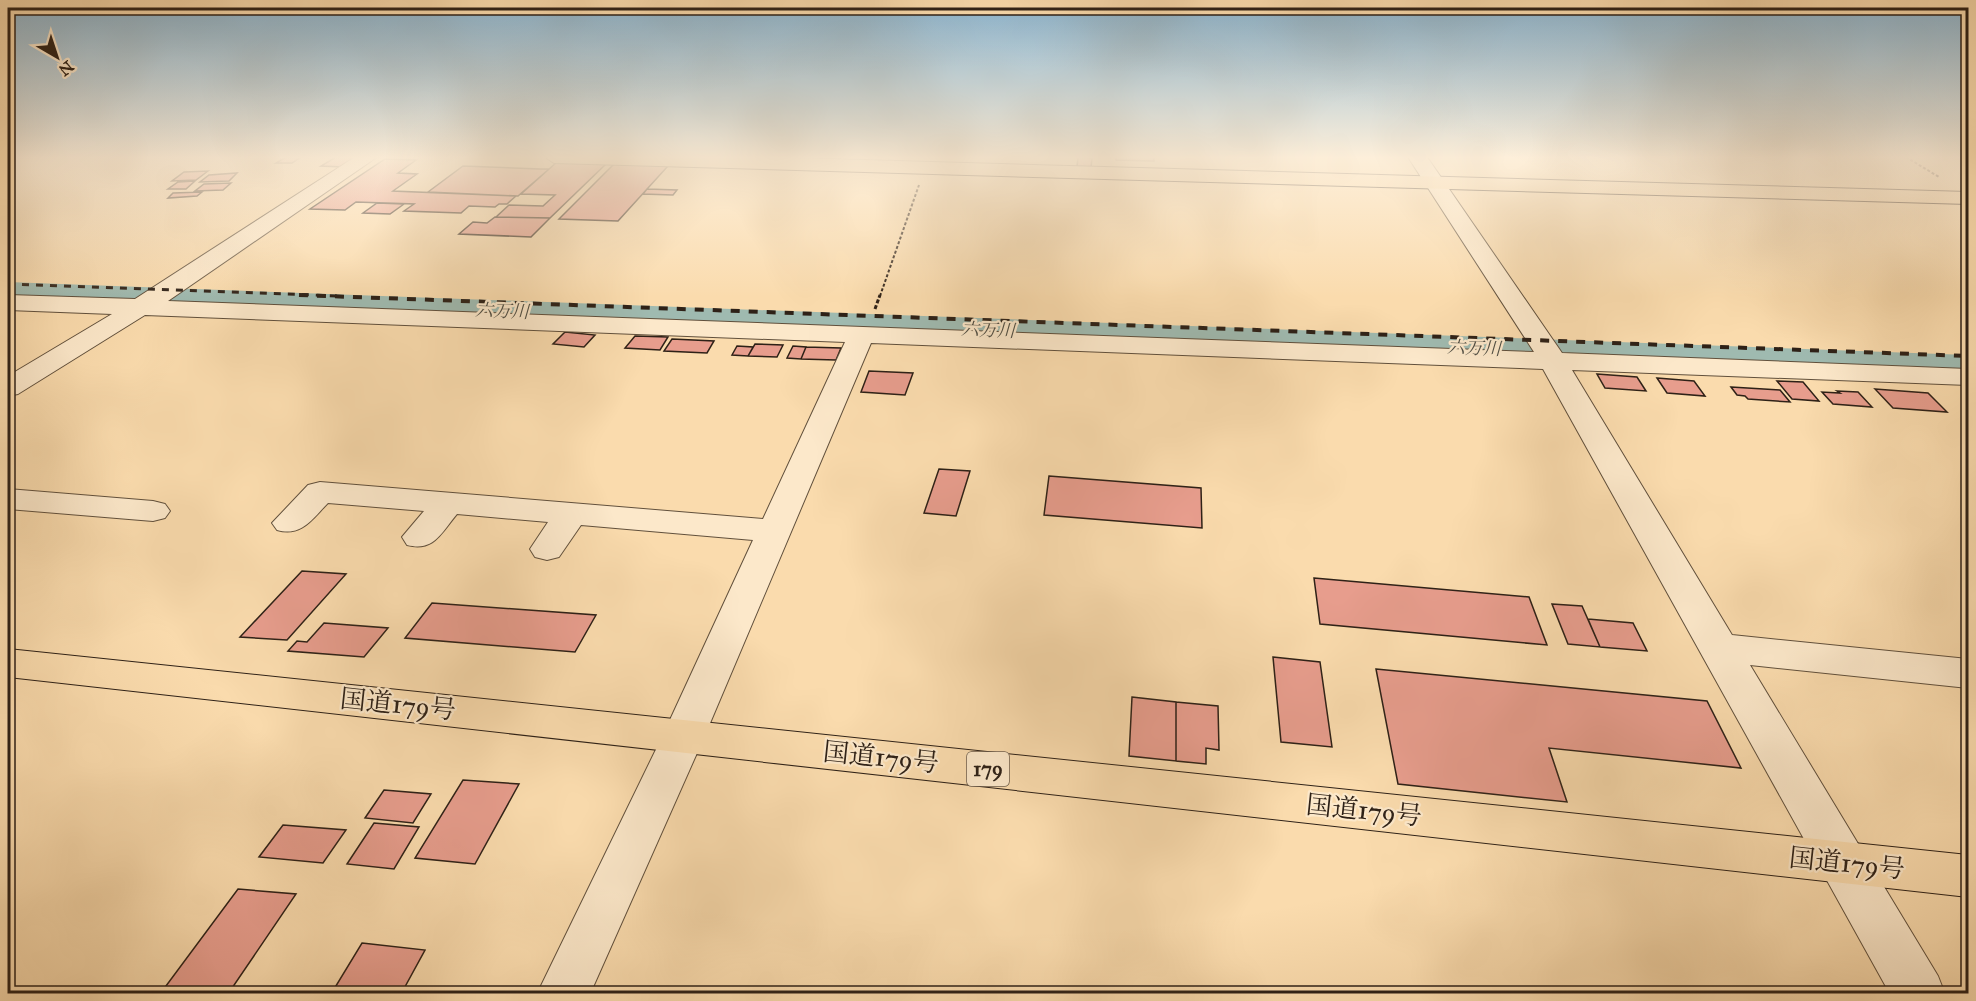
<svg xmlns="http://www.w3.org/2000/svg" width="1976" height="1001" viewBox="0 0 1976 1001" font-family="'IM FELL Great Primer','Noto Serif JP',serif">
<style>
.lines{fill:none;stroke-linecap:round;stroke-linejoin:round}
.river{fill:#9fbab0;fill-rule:evenodd}
.building{fill:#e79d8d;stroke:#2e2117;stroke-width:1.5}
.minor-casing{stroke:#61503c;stroke-width:2}
.major-casing{stroke:#2e2117;stroke-width:2}
.highway-casing{stroke:#2e2117;stroke-width:2}
.path-far1{stroke:#2e2117;stroke-width:2;stroke-dasharray:3 2;stroke-linecap:butt}
.path{stroke:#2e2117;stroke-width:3;stroke-dasharray:4 2;stroke-linecap:butt}
.minor{fill:#fce8ca;fill-rule:evenodd}
.major{fill:#fadbad;fill-rule:evenodd}
.highway{fill:#fadbad;fill-rule:evenodd}
.rail-far1{stroke:#2e2117;stroke-width:3;stroke-dasharray:7 7;stroke-linecap:butt}
.rail{stroke:#2e2117;stroke-width:4;stroke-dasharray:9 9;stroke-linecap:butt}
.labels{text-anchor:middle;stroke-width:4.5;stroke-linejoin:round;paint-order:stroke}
.far-water-label{font-size:18px;font-style:italic;fill:#504f45;stroke:#fce8ca}
.shield{fill:#fce8ca;stroke:#6c5d4d;stroke-width:1.5}
.shield-label{font-size:20px;font-weight:bold;fill:#2e2117}
.near-street-label{font-size:26px;fill:#2e2117;stroke:#fce8ca}
</style>
<rect width="100%" height="100%" fill="#fadbad"/>
<filter id="stains"><feTurbulence type="fractalNoise" baseFrequency=".00333" numOctaves="4"/><feColorMatrix values="0 0 0 0 .2 0 0 0 0 .09 0 0 0 0 .02 0 0 0 .5 -.17"/></filter>
<radialGradient id="worn" r=".72"><stop offset=".6" stop-color="#630" stop-opacity="0"/><stop offset="1" stop-color="#630" stop-opacity=".3"/></radialGradient>
<g class="lines">
<path class="river" d="M8 282 1968 355V379L8 304Z"/>
</g>
<path class="building" d="M286 157H301L292 163H276Z
M336 157 359 158 345 167 321 166Z
M1078 157 1092 158 1091 168 1077 167Z
M1116 157H1154V161L1116 160Z
M385 159 416 160 398 173 417 174 393 191 516 196 507 204H499L495 207 469 206 461 213 404 211 414 204 356 202 345 210 310 209Z
M557 162 607 163 550 218 496 217 509 205 543 206 555 195 521 194Z
M614 164 668 166 618 221 559 219Z
M463 166 540 169H549L518 196 428 192Z
M208 171 196 180 172 181 184 172Z
M237 173 229 181 200 182 209 175Z
M195 181 186 189H168L178 182Z
M231 183 223 190 195 191 204 184Z
M647 189 677 190 673 195 643 194Z
M202 192 197 196 168 198 173 193Z
M377 203 404 204 390 214 363 213Z
M495 217H496L550 218 531 237 459 234 473 222 487 223Z
M565 332 595 335 584 347 553 344Z
M635 336 668 337 660 350 625 348Z
M672 339 714 341 707 353 664 351Z
M755 344 783 345 777 357 748 356Z
M737 346 753 347 748 356 732 355Z
M793 346 806 347 801 359 787 358Z
M806 347 841 348 836 360 801 359Z
M869 371 913 373 905 395 861 392Z
M1597 374 1637 377 1646 391 1605 388Z
M1657 378 1694 381 1705 396 1667 393Z
M1777 381 1803 382 1819 401 1792 399Z
M1731 387 1780 390 1790 402 1748 399 1745 396 1737 395Z
M1875 389 1928 393 1947 412 1893 408Z
M1837 391 1858 392 1872 407 1833 404 1822 392 1840 393Z
M939 469 970 471 956 516 924 513Z
M1049 476 1201 488 1202 528 1044 515Z
M302 571 346 574 287 640 240 637Z
M1314 578 1529 597 1547 645 1320 624Z
M432 603 596 615 575 652 405 638Z
M1552 604 1582 606 1600 647 1568 644Z
M1588 619 1633 623 1647 651 1600 647Z
M324 623 388 628 364 657 288 651 297 641 307 642Z
M1273 657 1320 662 1332 747 1281 742Z
M1376 669 1707 701 1741 768 1549 748 1567 802 1398 784Z
M1132 697 1176 702V761L1129 756Z
M1176 702 1218 706 1219 750 1206 748V764L1176 761Z
M463 780 519 784 475 864 415 858Z
M384 790 431 794 413 823 365 818Z
M374 823 419 827 394 869 347 864Z
M283 825 346 830 323 863 259 857Z
M238 889 296 894 228 994H160Z
M362 943 425 950 401 994H331Z"/>
<g class="lines">
<defs>
<path id="minor" d="M355 157H377L168 301 1534 352 1408 157H1427L1562 353 1968 369V385L1572 370 1732 635 1968 659V688L1750 665 1938 976 1945 994H1890L1543 369 871 343 705 735 590 994H537L663 735 753 540 581 525 559 557 547 560 535 557 530 549 548 522 457 514C441 533 434 552 407 545L402 537 424 511 328 503C312 519 302 537 277 530L272 523 308 485 320 482 763 519 845 342 145 315 18 394 8 396V376L112 314 8 310V295L135 299Z
M8 489 153 501 165 504 170 511 165 518 153 521 8 509Z"/>
<path id="major" d="M545 157H760L1968 192V204L554 163Z"/>
<path id="highway" d="M8 649 1968 855V897L8 677Z"/>
</defs>
<use href="#minor" class="minor-casing"/>
<use href="#major" class="major-casing"/>
<use href="#highway" class="highway-casing"/>
<path class="path-far1" d="M1906 157 1939 177
M880 296 919 185"/>
<path class="path" d="M875 309 880 295"/>
<use href="#minor" class="minor"/>
<use href="#major" class="major"/>
<use href="#highway" class="highway"/>
<path class="rail-far1" d="M8 284 340 296"/>
<path class="rail" d="M299 295 1968 356"/>
</g>
<linearGradient id="sky" x2="0" y2="1"><stop stop-color="#8bb6d2"/><stop offset="0.53" stop-color="#fdefda"/><stop offset="1" stop-color="#fdefda" stop-opacity="0"/></linearGradient>
<rect width="1976" height="297" fill="url(#sky)"/>
<g class="labels">
<g class="far-water-label">
<text transform="translate(502 311) rotate(2)" y="6">六万川</text>
<text transform="translate(988 330) rotate(2)" y="6">六万川</text>
<text transform="translate(1474 348) rotate(2)" y="6">六万川</text>
</g>
<rect class="shield" x="967" y="752" width="42" height="34" rx="4.5"/>
<g class="shield-label">
<text x="988" y="776">179</text>
</g>
<g class="near-street-label">
<text transform="translate(398 704) rotate(6)" y="9">国道179号</text>
<text transform="translate(881 757) rotate(6)" y="9">国道179号</text>
<text transform="translate(1364 810) rotate(6)" y="9">国道179号</text>
<text transform="translate(1847 863) rotate(6)" y="9">国道179号</text>
</g>
</g>
<rect width="1976" height="1001" fill="none" stroke="#fadbad" stroke-width="30"/>
<rect x="9" y="9" width="1958" height="983" fill="none" stroke="#2e2117" stroke-width="3"/>
<rect x="15" y="15" width="1946" height="971" fill="none" stroke="#2e2117" stroke-width="1.5"/>
<g transform="translate(57 57) rotate(141)" stroke="#fce8ca" stroke-width="4.5" paint-order="stroke">
<path d="M0-4.5L10 22L0 15L-10 22Z" fill="#2e2117"/>
<text y="-9" font-size="16" font-weight="bold" text-anchor="middle" fill="#2e2117">N</text>
</g>
<rect width="100%" height="100%" filter="url(#stains)"/>
<rect width="100%" height="100%" fill="url(#worn)"/>
</svg>
